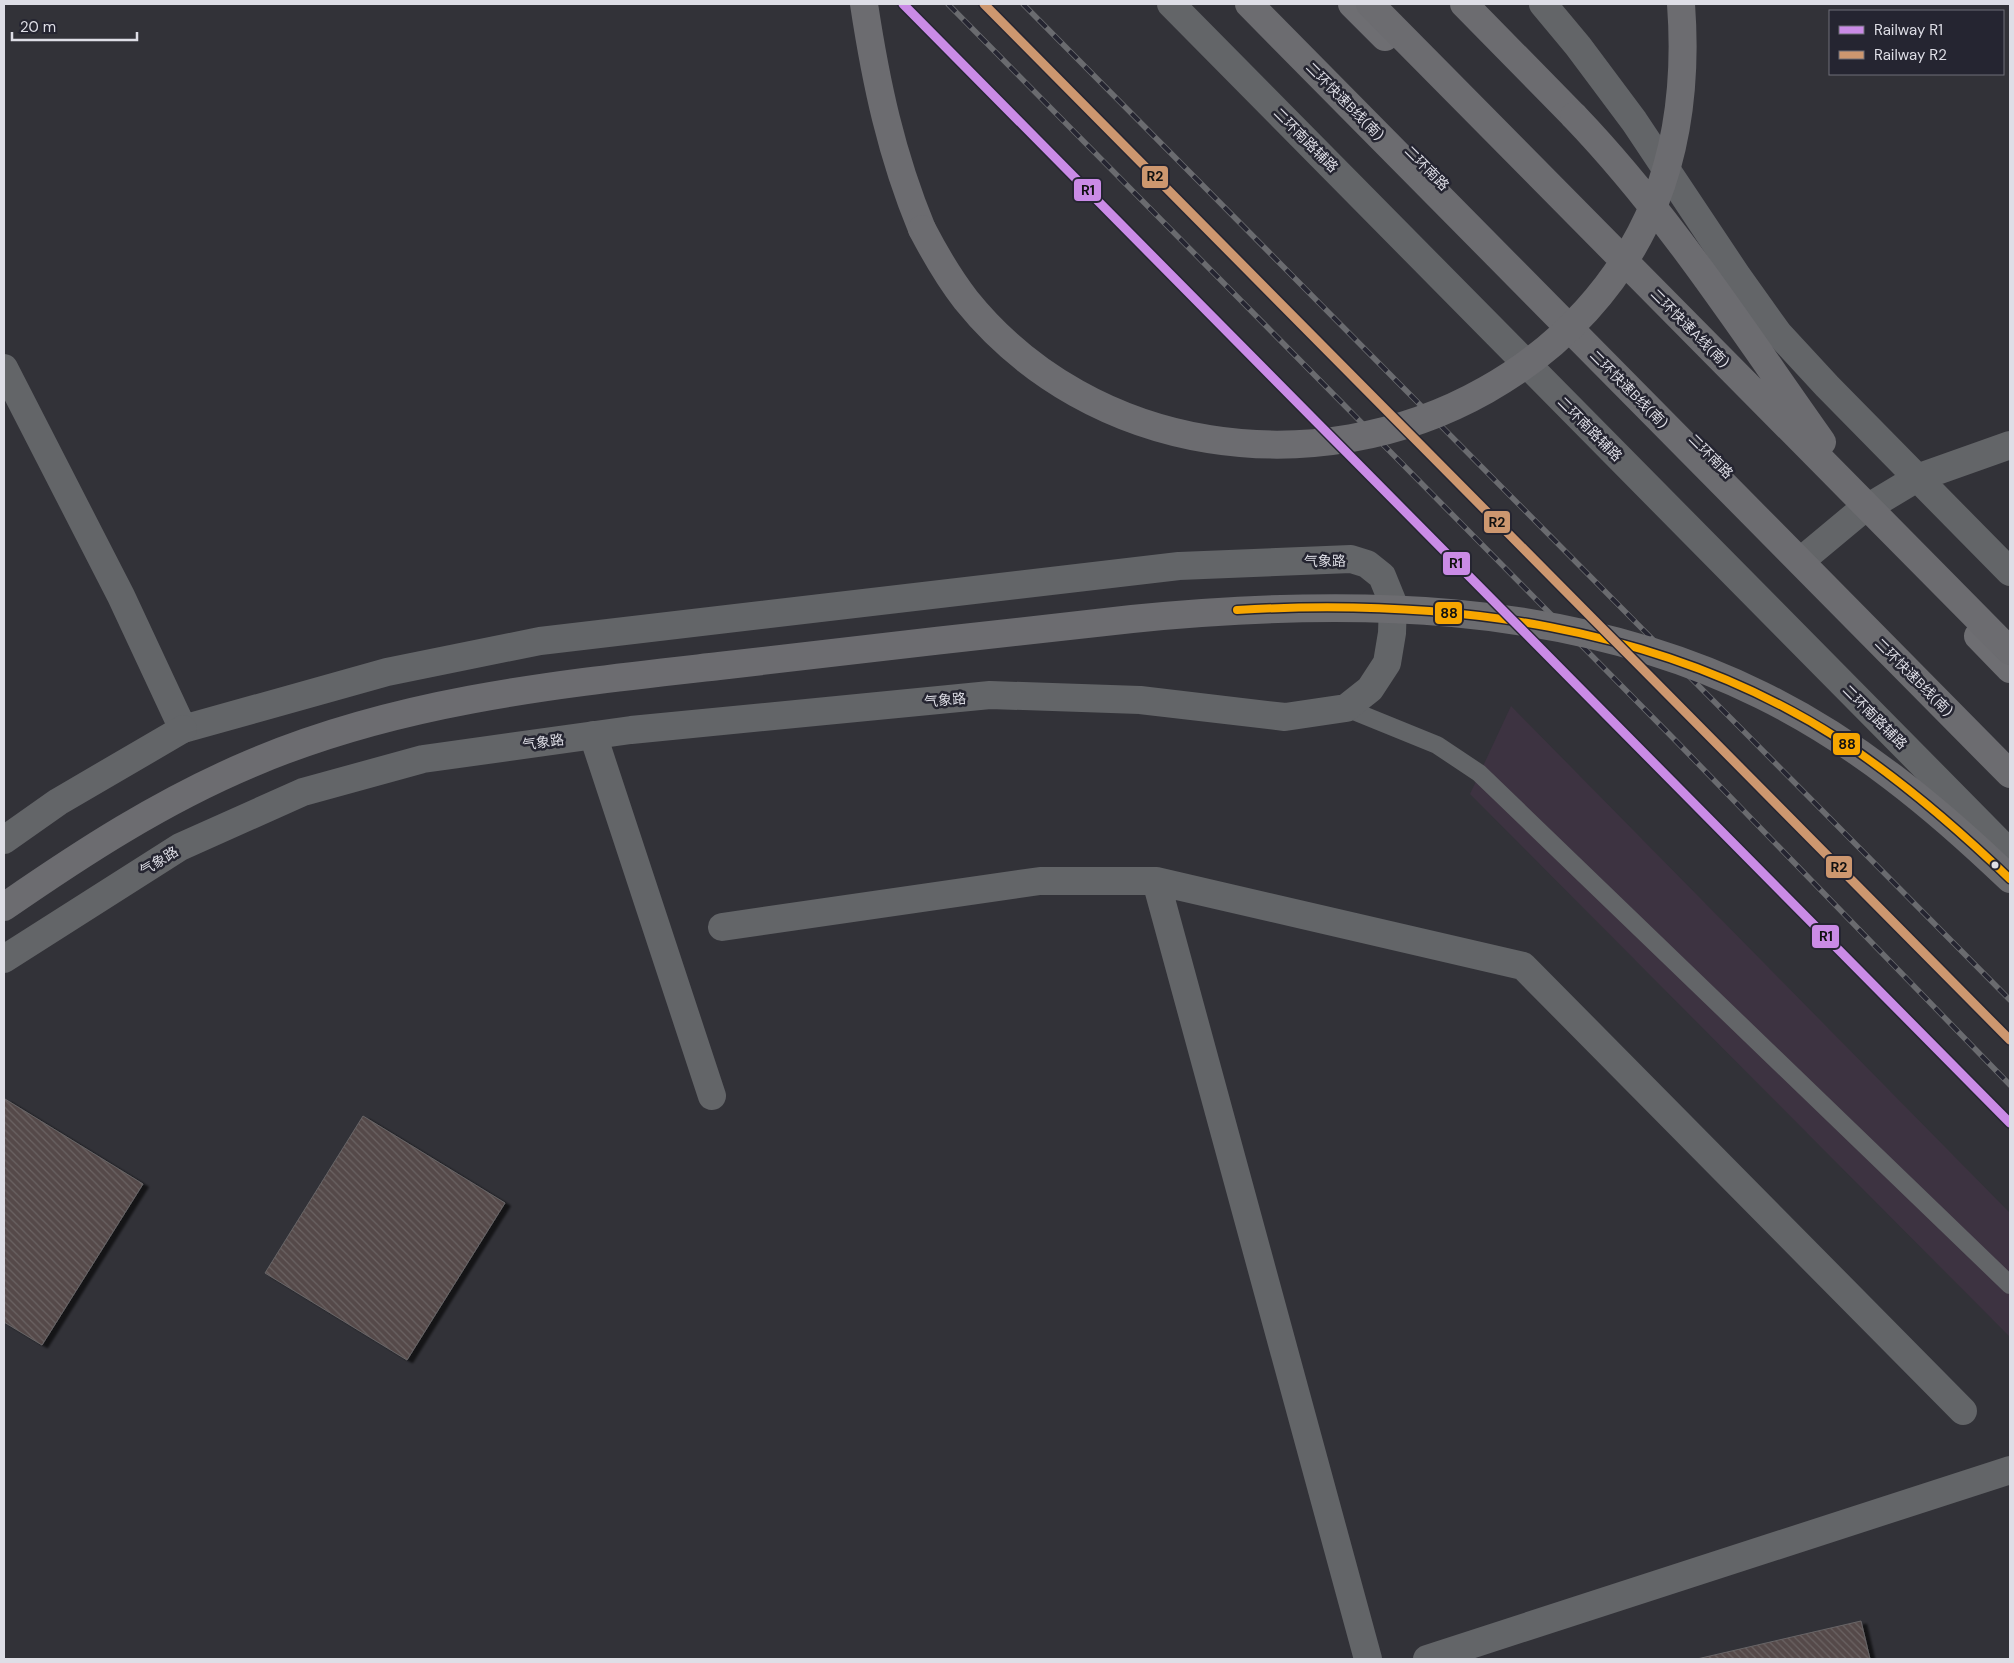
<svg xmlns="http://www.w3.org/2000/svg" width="2014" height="1663" viewBox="0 0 2014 1663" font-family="'DM Sans','Noto Sans SC',sans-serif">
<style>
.commercial{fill:#3d3341}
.building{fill:url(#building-back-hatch);stroke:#686567;filter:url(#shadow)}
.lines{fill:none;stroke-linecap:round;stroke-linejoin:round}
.service{stroke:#636568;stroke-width:18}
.minor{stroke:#636568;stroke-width:28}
.tertiary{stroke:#636568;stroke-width:28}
.primary{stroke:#6e6e72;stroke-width:28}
.trunk{stroke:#6c6c70;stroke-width:28}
.rail-casing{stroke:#6a6b6f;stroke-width:5.5}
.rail{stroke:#252531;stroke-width:4;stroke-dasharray:11;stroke-linecap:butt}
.trunk-bridge{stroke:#6c6c70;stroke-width:28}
.bus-1-casing{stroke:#252531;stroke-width:11}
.bus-1{stroke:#f7a600;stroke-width:8}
.rail-1-casing{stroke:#252531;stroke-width:12}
.rail-2-casing{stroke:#252531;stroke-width:12}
.rail-1{stroke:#ca8be6;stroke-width:9}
.rail-2{stroke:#cd976f;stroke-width:9}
.bus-dot{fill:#dedee6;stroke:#252531;stroke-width:2}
.labels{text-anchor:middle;stroke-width:5;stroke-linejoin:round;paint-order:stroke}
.street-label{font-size:14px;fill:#dedee6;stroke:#252531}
.line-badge{stroke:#252531;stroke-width:2}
.pale-badge-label{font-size:14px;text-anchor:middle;font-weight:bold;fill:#111}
</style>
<defs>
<pattern id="building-back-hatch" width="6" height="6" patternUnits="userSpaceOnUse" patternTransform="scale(1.25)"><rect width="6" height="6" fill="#544949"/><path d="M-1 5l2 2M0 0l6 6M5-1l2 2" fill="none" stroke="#6c6363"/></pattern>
<filter id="shadow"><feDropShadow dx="5.5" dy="3" stdDeviation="1" flood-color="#0009"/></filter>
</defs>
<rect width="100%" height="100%" fill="#323238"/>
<path class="commercial" d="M1511 706 2010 1213V1337L1470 794Z"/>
<path class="building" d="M5 1099 143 1184 42 1345 4 1322V1101Z
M363 1116 505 1203 407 1360 265 1273Z
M1861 1621 1870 1659H1697Z"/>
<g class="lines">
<path class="service" d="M1346 708 1437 745 1479 773 2010 1285"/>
<path class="minor" d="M1171 4 2010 853
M1543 4 1578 46 1634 121 1738 277 1778 333 1827 386 2010 572
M4 368 121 596 183 729 387 672 540 641 1179 566 1351 559 1367 564 1382 576 1393 603 1392 633 1387 663 1370 689 1346 708 1285 717 1140 700 990 695 631 730 423 759 303 792 180 847 4 959
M1809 554 1857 514 1917 478 2010 445
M593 735 712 1096
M1156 881 1368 1659
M722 927 1040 881H1156L1523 966 1963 1411
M1427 1659 2010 1470"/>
<path class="tertiary" d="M4 840 58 802 183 729"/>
<path class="primary" d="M1352 4 1385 37
M1978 636 2010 669"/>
<path class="trunk" d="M864 4C876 83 891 154 922 229
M1249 4 2010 774
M1464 4 1574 116"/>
<defs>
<path id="rail" d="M948 4 1676 741 2010 1085
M984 4 2010 1040
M1023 4 2010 1000"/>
</defs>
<use href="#rail" class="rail-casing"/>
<use href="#rail" class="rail"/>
<path class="trunk-bridge" d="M1370 4 2010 651
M1574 116C1669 215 1743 331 1822 442
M922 229C935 254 949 278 966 300 1091 455 1316 486 1486 390 1561 348 1622 283 1655 202 1680 139 1686 71 1681 4
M4 907C82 853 162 801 250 764 399 700 560 684 719 666 857 650 994 634 1132 619 1344 598 1566 599 1761 695 1855 741 1935 807 2010 879"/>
<defs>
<path id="bus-1" d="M1237 610C1446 598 1660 624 1839 739 1901 780 1957 828 2010 879"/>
</defs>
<use href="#bus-1" class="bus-1-casing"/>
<use href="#bus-1" class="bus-1"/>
<defs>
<path id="rail-1" d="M903 4 2010 1123"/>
<path id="rail-2" d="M984 4 2010 1040"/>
</defs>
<use href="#rail-1" class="rail-1-casing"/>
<use href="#rail-2" class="rail-2-casing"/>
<use href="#rail-1" class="rail-1"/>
<use href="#rail-2" class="rail-2"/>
</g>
<circle class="bus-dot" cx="1995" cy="865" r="4.5"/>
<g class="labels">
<g class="street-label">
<text transform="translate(1345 101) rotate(45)" y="5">二环快速B线(南)</text>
<text transform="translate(1306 140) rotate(45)" y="5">二环南路辅路</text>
<text transform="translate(1427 168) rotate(45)" y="5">二环南路</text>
<text transform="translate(1690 328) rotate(45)" y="5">二环快速A线(南)</text>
<text transform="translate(1629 389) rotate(45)" y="5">二环快速B线(南)</text>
<text transform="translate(1590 429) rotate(45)" y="5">二环南路辅路</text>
<text transform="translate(1711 456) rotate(45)" y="5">二环南路</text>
<text transform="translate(1325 561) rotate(-1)" y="5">气象路</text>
<text transform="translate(1914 677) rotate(45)" y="5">二环快速B线(南)</text>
<text transform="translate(945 700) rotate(-5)" y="5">气象路</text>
<text transform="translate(1875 717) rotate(45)" y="5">二环南路辅路</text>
<text transform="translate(543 742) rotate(-8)" y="5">气象路</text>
<text transform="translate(159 861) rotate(-32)" y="5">气象路</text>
</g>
</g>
<g class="line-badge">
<rect x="1141" y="165" width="28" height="24" rx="5" fill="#cd976f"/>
<rect x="1073" y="178" width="29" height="24" rx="5" fill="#ca8be6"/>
<rect x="1483" y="510" width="28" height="24" rx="5" fill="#cd976f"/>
<rect x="1442" y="551" width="29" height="25" rx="5" fill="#ca8be6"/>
<rect x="1434" y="601" width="29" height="24" rx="5" fill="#f7a600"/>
<rect x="1832" y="732" width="29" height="24" rx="5" fill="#f7a600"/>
<rect x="1825" y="855" width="28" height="24" rx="5" fill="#cd976f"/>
<rect x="1811" y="924" width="29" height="25" rx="5" fill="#ca8be6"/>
</g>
<g class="pale-badge-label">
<text x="1155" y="181">R2</text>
<text x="1088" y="195">R1</text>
<text x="1497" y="527">R2</text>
<text x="1456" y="568">R1</text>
<text x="1449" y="618">88</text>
<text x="1847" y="749">88</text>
<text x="1839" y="872">R2</text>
<text x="1826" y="941">R1</text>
</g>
<rect width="2014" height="1663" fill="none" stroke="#dedee6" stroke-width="10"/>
<rect x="1829" y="10" width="175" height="65" fill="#252531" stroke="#6f6f79"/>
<rect x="1839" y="26" width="25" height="8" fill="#ca8be6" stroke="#6f6f79"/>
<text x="1874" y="35" font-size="15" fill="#dedee6">Railway R1</text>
<rect x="1839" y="51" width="25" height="8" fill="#cd976f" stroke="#6f6f79"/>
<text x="1874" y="60" font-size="15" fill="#dedee6">Railway R2</text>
<path d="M12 32v8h125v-8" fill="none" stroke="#dedee6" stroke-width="2.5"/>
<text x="20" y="32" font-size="15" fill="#dedee6" stroke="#252531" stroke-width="4" paint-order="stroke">20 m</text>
</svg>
